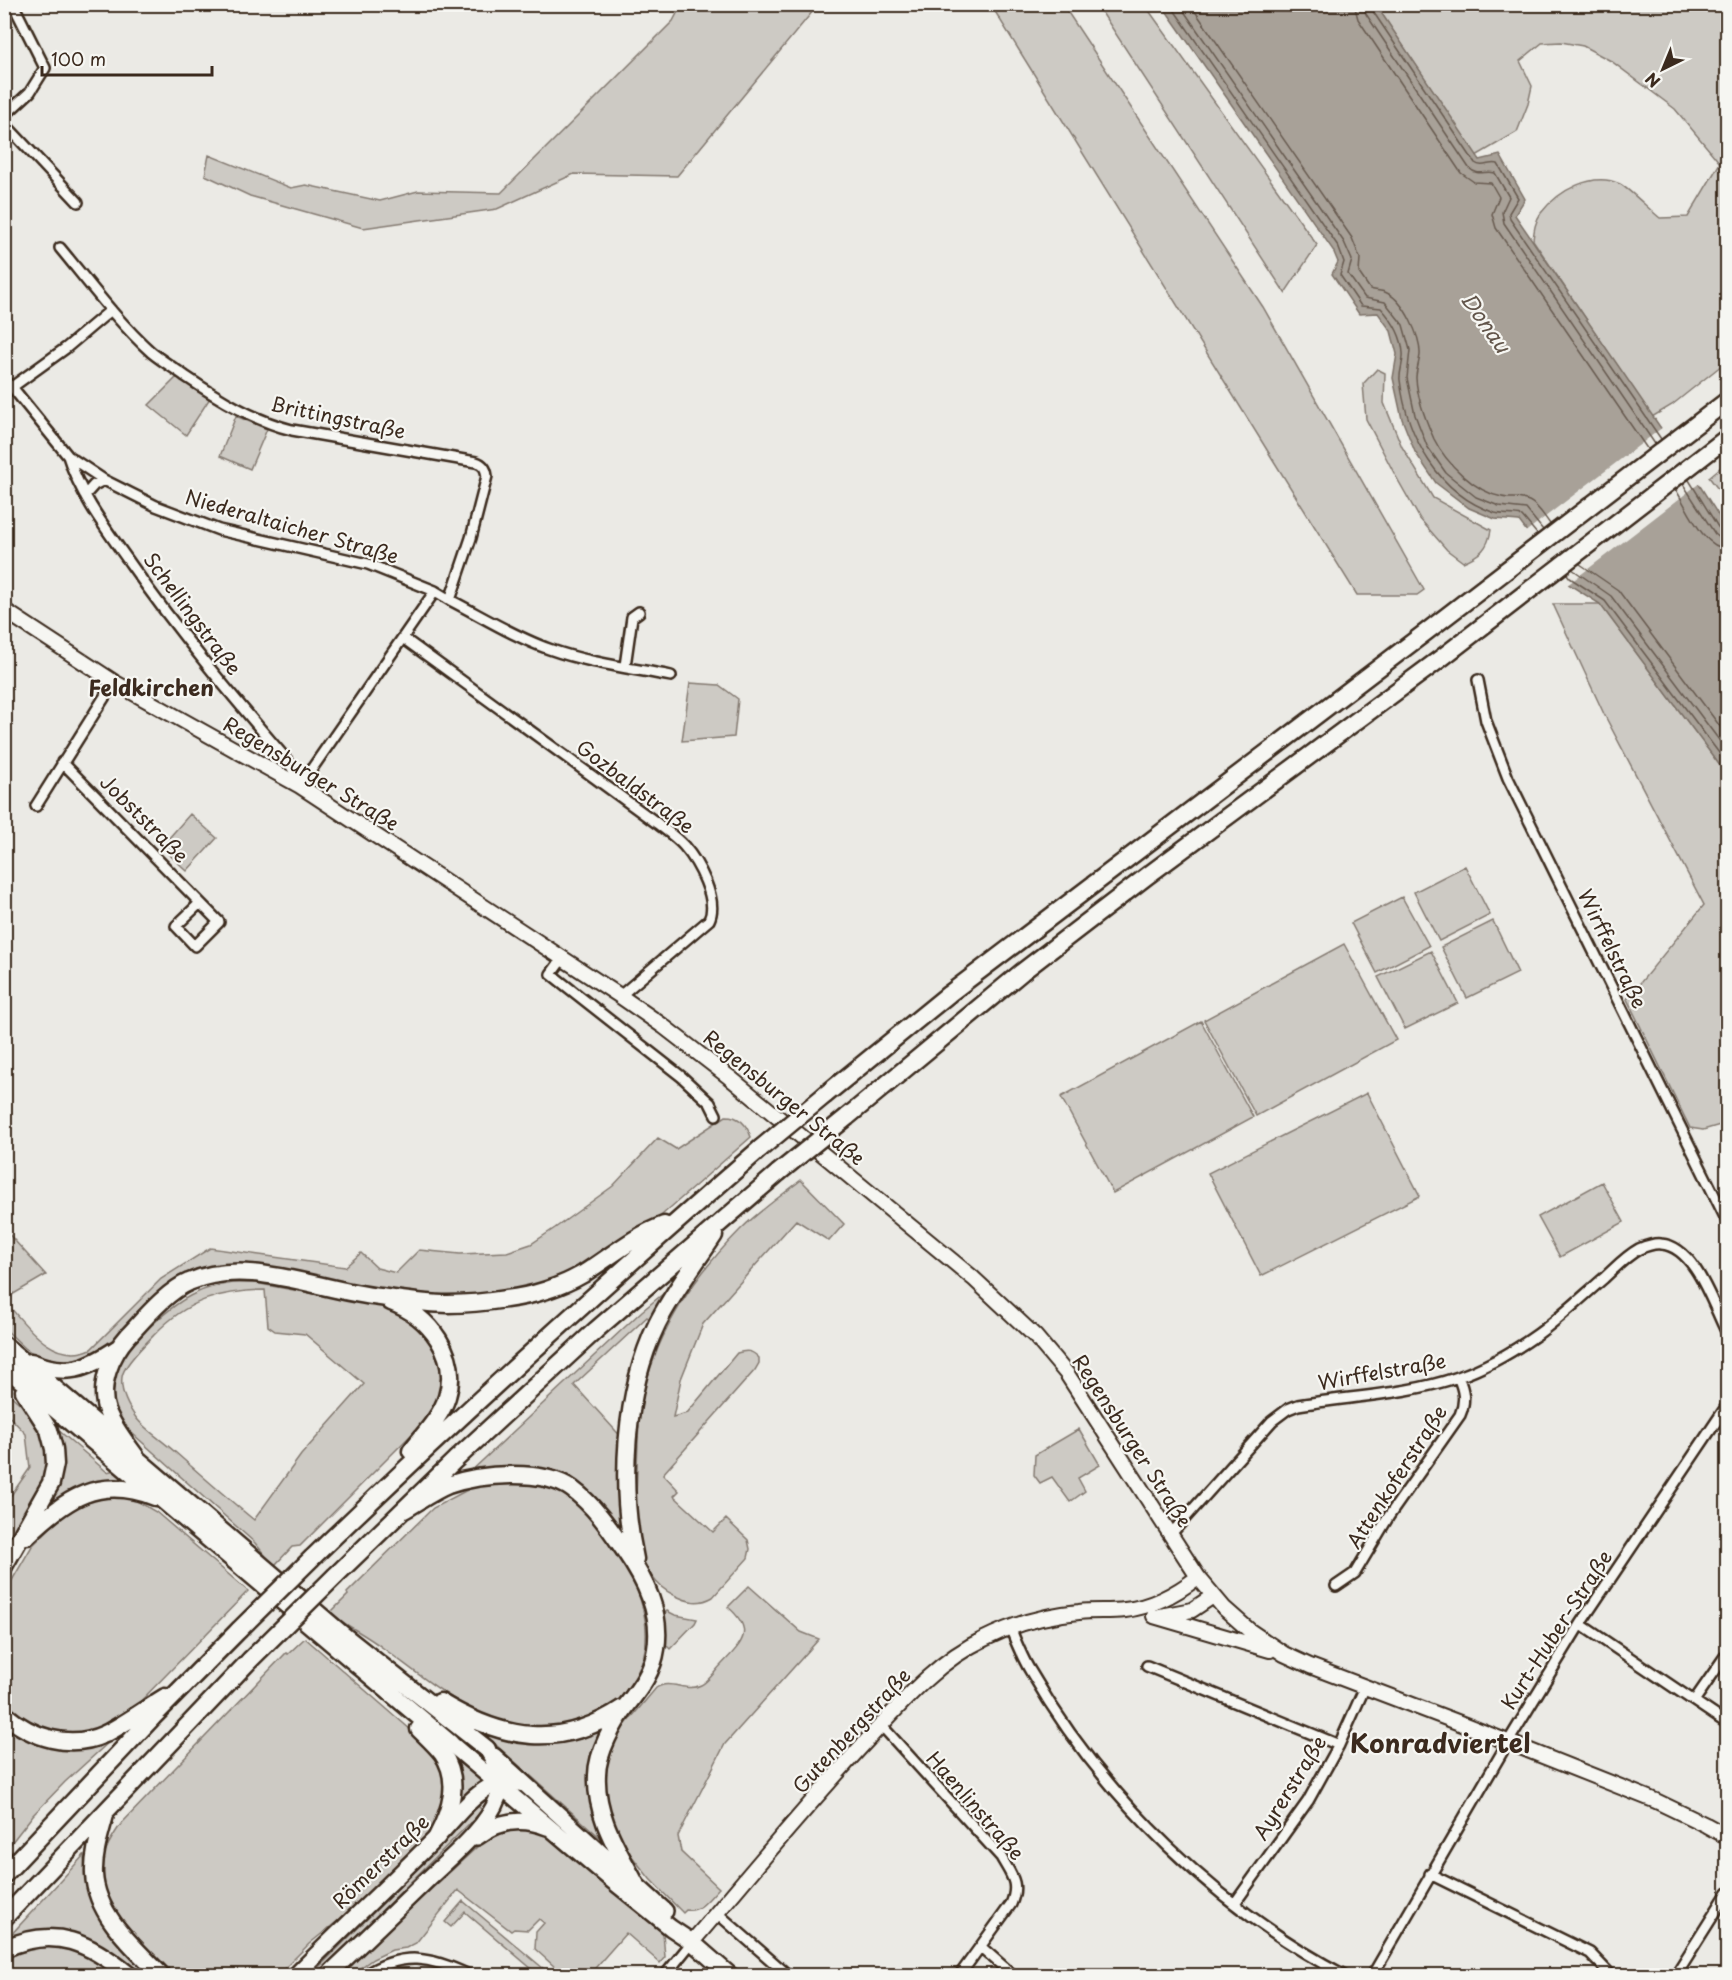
<svg xmlns="http://www.w3.org/2000/svg" width="1732" height="1980" viewBox="0 0 1732 1980" font-family="'Playpen Sans',sans-serif">
<style>
.green{fill:#cdcac4;stroke:#847a71;stroke-width:1.5;fill-rule:evenodd}
.water{fill:#a8a198;stroke:#7c7167;stroke-width:1.5}
.pier{fill:#ebeae5}
.lines{fill:none;stroke-linecap:round;stroke-linejoin:round}
.shore{stroke:#675a4f;stroke-width:1.5}
.street-casing{stroke:#3b2a1e;stroke-width:14}
.secondary-casing{stroke:#3b2a1e;stroke-width:18}
.primary-casing{stroke:#3b2a1e;stroke-width:20}
.highway-casing{stroke:#3b2a1e;stroke-width:21}
.street{stroke:#f6f6f2;stroke-width:9}
.secondary{stroke:#f6f6f2;stroke-width:14}
.primary{stroke:#f6f6f2;stroke-width:15}
.highway{stroke:#f6f6f2;stroke-width:16}
.highway-bridge-casing{stroke:#3b2a1e;stroke-width:21;stroke-linecap:butt}
.highway-bridge{stroke:#f6f6f2;stroke-width:16}
.labels{text-anchor:middle;stroke-width:4.5;stroke-linejoin:round;paint-order:stroke}
.street-label{font-size:20px;fill:#3b2a1e;stroke:#f6f6f2}
.water-label{font-size:21px;font-style:italic;fill:#615449;stroke:#f6f6f2}
.quarter-label{font-size:22px;font-weight:bold;fill:#3b2a1e;stroke:#f6f6f2}
.district-label{font-size:26px;font-weight:bold;fill:#3b2a1e;stroke:#f6f6f2}
</style>
<rect width="100%" height="100%" fill="#ebeae5"/>
<filter id="ink" filterUnits="userSpaceOnUse"><feTurbulence type="fractalNoise" baseFrequency=".0167" numOctaves="2"/><feDisplacementMap in="SourceGraphic" scale="12" xChannelSelector="R" yChannelSelector="G"/><feConvolveMatrix kernelMatrix="1 2 1 2 8 2 1 2 1" color-interpolation-filters="sRGB"/></filter>
<g filter="url(#ink)">
<path class="green" d="M682 4 818 5 677 176 574 174 497 209 363 228 250 196 205 175 209 155 291 188 306 185 380 201 418 191 501 193 673 21Z
M991 5H1063L1263 307 1424 590 1417 595H1357Z
M1097 5H1145L1317 245 1285 293Z
M1376 5H1727V361L1672 405 1652 417 1533 240C1534 231 1535 221 1541 213 1558 191 1592 171 1620 184 1629 189 1650 210 1660 218L1688 217 1720 163 1675 109 1611 61 1583 46 1561 42 1542 43 1520 61 1532 86 1528 104 1517 132 1476 156Z
M1377 369 1385 373 1384 403 1402 447 1433 498 1491 530C1488 549 1480 555 1463 562L1447 550 1420 519 1394 473 1366 419 1363 384Z
M177 377 210 398 186 435 149 405Z
M236 416 267 429 250 469 220 456Z
M1727 462V501L1709 477Z
M1553 604H1600L1727 775V1123L1703 1130 1690 1128 1627 999 1704 905 1604 714Z
M690 683 719 685 738 699 734 737 682 741Z
M190 814 217 838 187 871 161 847Z
M1465 866 1490 915 1439 941 1414 892Z
M1402 897 1429 946 1377 973 1351 923Z
M1493 921 1518 973 1467 998 1441 947Z
M1344 944 1396 1040 1256 1116 1204 1020Z
M1431 951 1458 1003 1405 1029 1378 977Z
M1201 1021 1253 1117 1113 1193 1061 1097Z
M1367 1093 1420 1196 1261 1276 1208 1173Z
M726 1116C739 1116 747 1125 751 1137L663 1214 626 1242 561 1279 505 1295 430 1297 214 1267 101 1354 74 1366 40 1358 25 1348 5 1329 4 1300C26 1325 53 1366 91 1349L161 1279 210 1248 345 1267 361 1253 377 1268 396 1273 419 1250 460 1254 507 1252 531 1244 555 1228 613 1186 658 1138 676 1149Z
M801 1180 844 1224 829 1241 796 1220 703 1324 681 1379 673 1417 687 1413 737 1353C746 1350 752 1350 759 1358V1363L755 1370 663 1474 679 1491 674 1496 713 1532 726 1519 748 1540 750 1549 748 1558 713 1597C699 1605 688 1602 674 1595 629 1574 636 1509 637 1468 638 1443 638 1416 644 1391 647 1377 653 1361 658 1348 677 1303 707 1263 741 1229 759 1211 781 1196 801 1180Z
M1602 1182 1624 1222 1560 1257 1538 1217Z
M5 1230 46 1275 5 1299H4Z
M680 1280 654 1323 647 1317 574 1385 625 1441 624 1539 569 1481 468 1474 642 1311Z
M232 1283H255L376 1305 391 1309 414 1321 435 1347 444 1374 438 1403 415 1431 300 1546 292 1547 274 1566 255 1543 124 1426C119 1417 112 1407 111 1396 111 1387 112 1377 116 1369 128 1344 171 1304 196 1293 208 1287 219 1285 232 1283ZM265 1290 268 1326 275 1331 305 1334 364 1384 301 1455 254 1520C227 1498 201 1475 175 1452 163 1441 147 1431 137 1419 128 1407 120 1392 122 1377 123 1365 146 1343 155 1334 187 1300 220 1291 265 1290Z
M5 1390 27 1410 45 1437 48 1470 41 1490 5 1550V1504L30 1468 26 1434 5 1412Z
M57 1429 107 1472 115 1470 133 1484 41 1520Z
M1079 1429 1100 1465 1078 1478 1085 1491 1070 1502 1052 1477 1040 1483 1034 1475 1035 1455Z
M491 1482C512 1483 534 1481 554 1488 576 1497 593 1518 607 1537 637 1578 664 1636 631 1683 625 1693 617 1703 607 1710 600 1715 590 1718 582 1721 575 1723 568 1727 561 1729 553 1731 515 1727 507 1724 458 1708 424 1678 383 1648 366 1635 347 1626 330 1613L348 1595 347 1593 433 1508 471 1488Z
M109 1495 132 1498 156 1512 248 1591 131 1711 111 1726 71 1737 39 1729 5 1705 4 1594 32 1546 59 1519 87 1500Z
M749 1586 801 1632 819 1639 725 1744 678 1836 681 1852 719 1888C710 1897 700 1913 686 1910L683 1913 650 1879 623 1845 606 1809 603 1772 616 1736 656 1688C670 1678 686 1693 701 1685 709 1681 715 1671 721 1665 742 1643 756 1631 728 1607Z
M667 1611 675 1615 697 1619 695 1623 670 1649 666 1645 664 1614Z
M305 1638 426 1743 438 1762 445 1783 444 1805 431 1832 366 1898 309 1944 278 1975H173C151 1954 101 1908 101 1875 100 1856 110 1840 121 1824L286 1653 288 1654Z
M5 1722 18 1733 106 1737 110 1741 65 1782 33 1815 5 1851Z
M604 1727 598 1745 605 1840H603L478 1729 570 1739 587 1735Z
M453 1755 482 1780 459 1806 451 1756Z
M477 1805 482 1810 481 1812 317 1975 310 1976 447 1839Z
M526 1828 548 1835 663 1933 665 1957 660 1963 626 1933 589 1975H539L465 1912 451 1927 445 1922 463 1901 550 1974 556 1968 535 1949 536 1932 544 1923 539 1919 528 1930 514 1929 511 1931 458 1890 416 1943 406 1948 392 1950 373 1959 350 1975 337 1976 489 1836 503 1830Z
M84 1855 85 1878 91 1900 153 1975H144L123 1959 101 1946 8 1938Z
M42 1944 76 1947 119 1975H5L4 1956 25 1948Z"/>
<path class="water" d="M1162 5H1376L1480 160 1500 155 1525 199 1515 215 1695 478 1727 529V775L1600 604 1565 582 1519 521 1495 519 1469 508 1436 483 1415 452 1402 419 1393 378 1397 354 1391 331 1378 313 1359 314 1332 274 1338 262 1333 250Z"/>
<path class="pier" d="M1663 427 1701 482 1566 586 1524 533Z"/>
<g class="lines">
<path class="shore" d="M1170 4 1338 246 1344 262 1340 275 1361 306 1381 308C1392 320 1402 336 1403 353 1404 362 1399 371 1400 380 1407 437 1438 494 1495 513 1503 515 1513 514 1522 516L1537 534
M1179 4 1344 242 1352 260 1348 274 1365 298 1385 302 1403 325 1410 350 1407 378 1415 415 1427 446 1446 473 1476 497 1499 506 1526 509 1543 530
M1190 4 1352 238 1360 258 1359 273 1370 289C1375 291 1382 290 1387 293 1404 301 1421 337 1420 355 1419 363 1416 371 1416 378 1417 399 1426 421 1434 439 1446 463 1475 492 1502 497 1511 499 1520 497 1529 501 1538 505 1544 516 1550 524
M1354 4 1358 19 1461 173 1474 182 1491 183 1499 197 1492 214 1496 228 1648 450
M1363 4 1366 14 1469 168C1478 177 1485 170 1495 173L1509 197 1502 212 1504 223 1655 444
M1371 4 1372 10 1475 163C1483 169 1490 161 1498 164L1518 198 1509 213 1510 219 1661 439
M1689 480 1718 527 1723 532H1728
M1683 484 1715 534 1721 539 1728 540
M1676 490C1688 509 1703 548 1728 549
M1580 564 1618 590 1728 737
M1572 569 1611 596 1728 752
M1567 574 1570 578 1605 601 1728 765"/>
<defs>
<path id="street" d="M4 116 30 92 45 68 13 4
M4 123 78 202
M60 248C89 283 117 321 151 352 162 361 174 368 185 376 219 399 253 420 292 430L476 462C483 464 486 468 487 476L471 538 450 600 435 591 300 786
M4 381 12 387 68 456 104 480 156 506 219 530 368 564 435 591
M12 387 66 348 111 310
M68 456C80 495 106 529 130 563 178 632 232 696 287 760L295 773 300 786
M85 495 94 485 104 480
M450 600C483 617 515 637 549 649 588 663 631 668 671 676
M403 638 658 824C667 831 677 838 684 846 698 862 719 900 709 920L620 996
M625 666 632 617 639 612
M1478 680 1486 721 1508 778 1728 1223
M62 762 219 922 195 946 176 926 200 903
M36 806 114 682
M562 959 551 974 682 1077 710 1103 716 1115
M1170 1535 1272 1421 1288 1409 1298 1405C1351 1396 1407 1395 1458 1377 1487 1367 1514 1351 1538 1334 1561 1317 1582 1297 1604 1278 1615 1268 1626 1256 1639 1249 1646 1246 1654 1243 1661 1244 1696 1246 1714 1309 1728 1335
M1336 1586 1355 1573 1389 1516 1460 1415C1466 1401 1464 1390 1458 1377
M1580 1624 1728 1724
M1010 1627C1016 1642 1022 1658 1031 1672 1103 1797 1218 1909 1346 1976
M1147 1666 1339 1745
M1694 1701 1728 1652
M881 1725 1001 1857C1011 1875 1020 1883 1011 1904L959 1976
M1430 1874 1590 1953 1612 1976
M1235 1903 1308 1801 1339 1745 1365 1687
M717 1913 789 1976
M981 1947 1014 1976
M666 1974 692 1942
M363 1976C402 1951 430 1956 471 1976
M1372 1976 1508 1742 1580 1624 1728 1404
M1675 1976 1728 1892"/>
<path id="secondary" d="M4 610 114 682 300 786 620 996 663 1026 729 1077 973 1278 1035 1336 1067 1374 1198 1577 1224 1608 1250 1631 1284 1654 1310 1666 1465 1725 1656 1801 1706 1825 1728 1837
M1154 1616 1270 1650
M1160 1616 1192 1610 1213 1596
M692 1942C751 1873 809 1802 871 1736 904 1700 939 1660 984 1639 1014 1624 1045 1615 1079 1612 1094 1610 1109 1612 1125 1610 1153 1607 1176 1594 1198 1577"/>
<path id="primary" d="M450 1743 614 1882 671 1928 692 1942 731 1976
M494 1756 665 1911
M477 1837C498 1821 522 1817 547 1827
M295 1976C342 1929 390 1884 436 1838 453 1821 468 1799 489 1787 500 1781 512 1781 524 1784
M327 1976C361 1944 394 1912 427 1880 450 1858 487 1828 498 1797 503 1780 496 1764 487 1749"/>
<path id="highway" d="M825 1095 949 994 1426 632 1728 400
M847 1117 1022 972 1147 876 1444 656 1728 437
M391 1302C429 1316 460 1355 447 1397 441 1417 423 1435 411 1451
M4 1345 343 1635 487 1749
M31 1362C67 1377 87 1369 118 1348
M4 1366 450 1743
M136 1457C126 1443 113 1427 107 1411 98 1385 111 1355 128 1336 144 1319 167 1291 189 1282 248 1256 319 1291 380 1297 402 1300 425 1304 448 1304 467 1304 487 1302 506 1299 532 1296 561 1287 583 1274 610 1257 634 1236 664 1225
M404 1510C418 1502 433 1491 448 1485 480 1474 543 1468 572 1489 595 1506 610 1529 625 1551 645 1580 662 1613 656 1649 653 1671 641 1687 627 1705 614 1722 597 1753 597 1775 595 1816 618 1850 636 1885
M27 1536C66 1498 99 1475 155 1497
M312 1558C458 1417 608 1281 761 1148
M635 1559C619 1486 624 1392 657 1324 673 1292 695 1264 714 1235
M4 1566 51 1483 55 1464 54 1449 49 1430 24 1391
M335 1576 455 1460 596 1330 778 1173
M440 1702C503 1740 560 1750 623 1708
M4 1714C32 1738 70 1750 105 1734 125 1724 145 1709 165 1697
M419 1729C427 1737 435 1744 442 1753 461 1780 451 1810 437 1837
M106 1811C101 1831 93 1853 94 1874 96 1916 135 1948 162 1976
M4 1875 153 1717 239 1630
M4 1918 250 1660
M4 1949C55 1925 90 1943 130 1976"/>
</defs>
<use href="#street" class="street-casing"/>
<use href="#secondary" class="secondary-casing"/>
<use href="#primary" class="primary-casing"/>
<use href="#highway" class="highway-casing"/>
<use href="#street" class="street"/>
<use href="#secondary" class="secondary"/>
<use href="#primary" class="primary"/>
<use href="#highway" class="highway"/>
<defs>
<path id="highway-bridge" d="M761 1148 825 1095
M778 1173 847 1117
M239 1630 312 1558
M250 1660 335 1576"/>
</defs>
<use href="#highway-bridge" class="highway-bridge-casing"/>
<use href="#highway-bridge" class="highway-bridge"/>
</g>
</g>
<g class="labels">
<g class="street-label">
<text transform="translate(338 418) rotate(12)" y="7">Brittingstraße</text>
<text transform="translate(292 527) rotate(16)" y="7">Niederaltaicher Straße</text>
<text transform="translate(192 614) rotate(53)" y="7">Schellingstraße</text>
<text transform="translate(311 774) rotate(31)" y="7">Regensburger Straße</text>
<text transform="translate(635 787) rotate(37)" y="7">Gozbaldstraße</text>
<text transform="translate(144 819) rotate(45)" y="7">Jobststraße</text>
<text transform="translate(1612 949) rotate(64)" y="7">Wirffelstraße</text>
<text transform="translate(784 1098) rotate(39)" y="7">Regensburger Straße</text>
<text transform="translate(1382 1372) rotate(-10)" y="7">Wirffelstraße</text>
<text transform="translate(1132 1441) rotate(57)" y="7">Regensburger Straße</text>
<text transform="translate(1397 1477) rotate(-57)" y="7">Attenkoferstraße</text>
<text transform="translate(1557 1630) rotate(-57)" y="7">Kurt-Huber-Straße</text>
<text transform="translate(852 1731) rotate(-47)" y="7">Gutenbergstraße</text>
<text transform="translate(1290 1788) rotate(-58)" y="7">Ayrerstraße</text>
<text transform="translate(975 1806) rotate(49)" y="7">Haenlinstraße</text>
<text transform="translate(381 1862) rotate(-44)" y="7">Römerstraße</text>
</g>
<g class="water-label">
<text transform="translate(1485 323) rotate(55)" y="7">Donau</text>
</g>
<g class="quarter-label">
<text x="151" y="696">Feldkirchen</text>
</g>
<g class="district-label">
<text x="1440" y="1753">Konradviertel</text>
</g>
</g>
<rect width="1732" height="1980" fill="none" stroke="#f6f6f2" stroke-width="24"/>
<rect x="12" y="12" width="1708" height="1956" fill="none" stroke="#3b2a1e" stroke-width="2" filter="url(#ink)"/>
<g transform="translate(1663 69) rotate(223)" stroke="#f6f6f2" stroke-width="4.5" paint-order="stroke">
<path d="M0-4.5L10 22L0 15L-10 22Z" fill="#3b2a1e"/>
<text y="-9" font-size="16" font-weight="bold" text-anchor="middle" fill="#3b2a1e">N</text>
</g>
<path d="M42 66v9h170v-9" fill="none" stroke="#3b2a1e" stroke-width="3"/>
<text x="51" y="66" font-size="18" fill="#3b2a1e" stroke="#f6f6f2" stroke-width="4.5" paint-order="stroke">100 m</text>
</svg>
